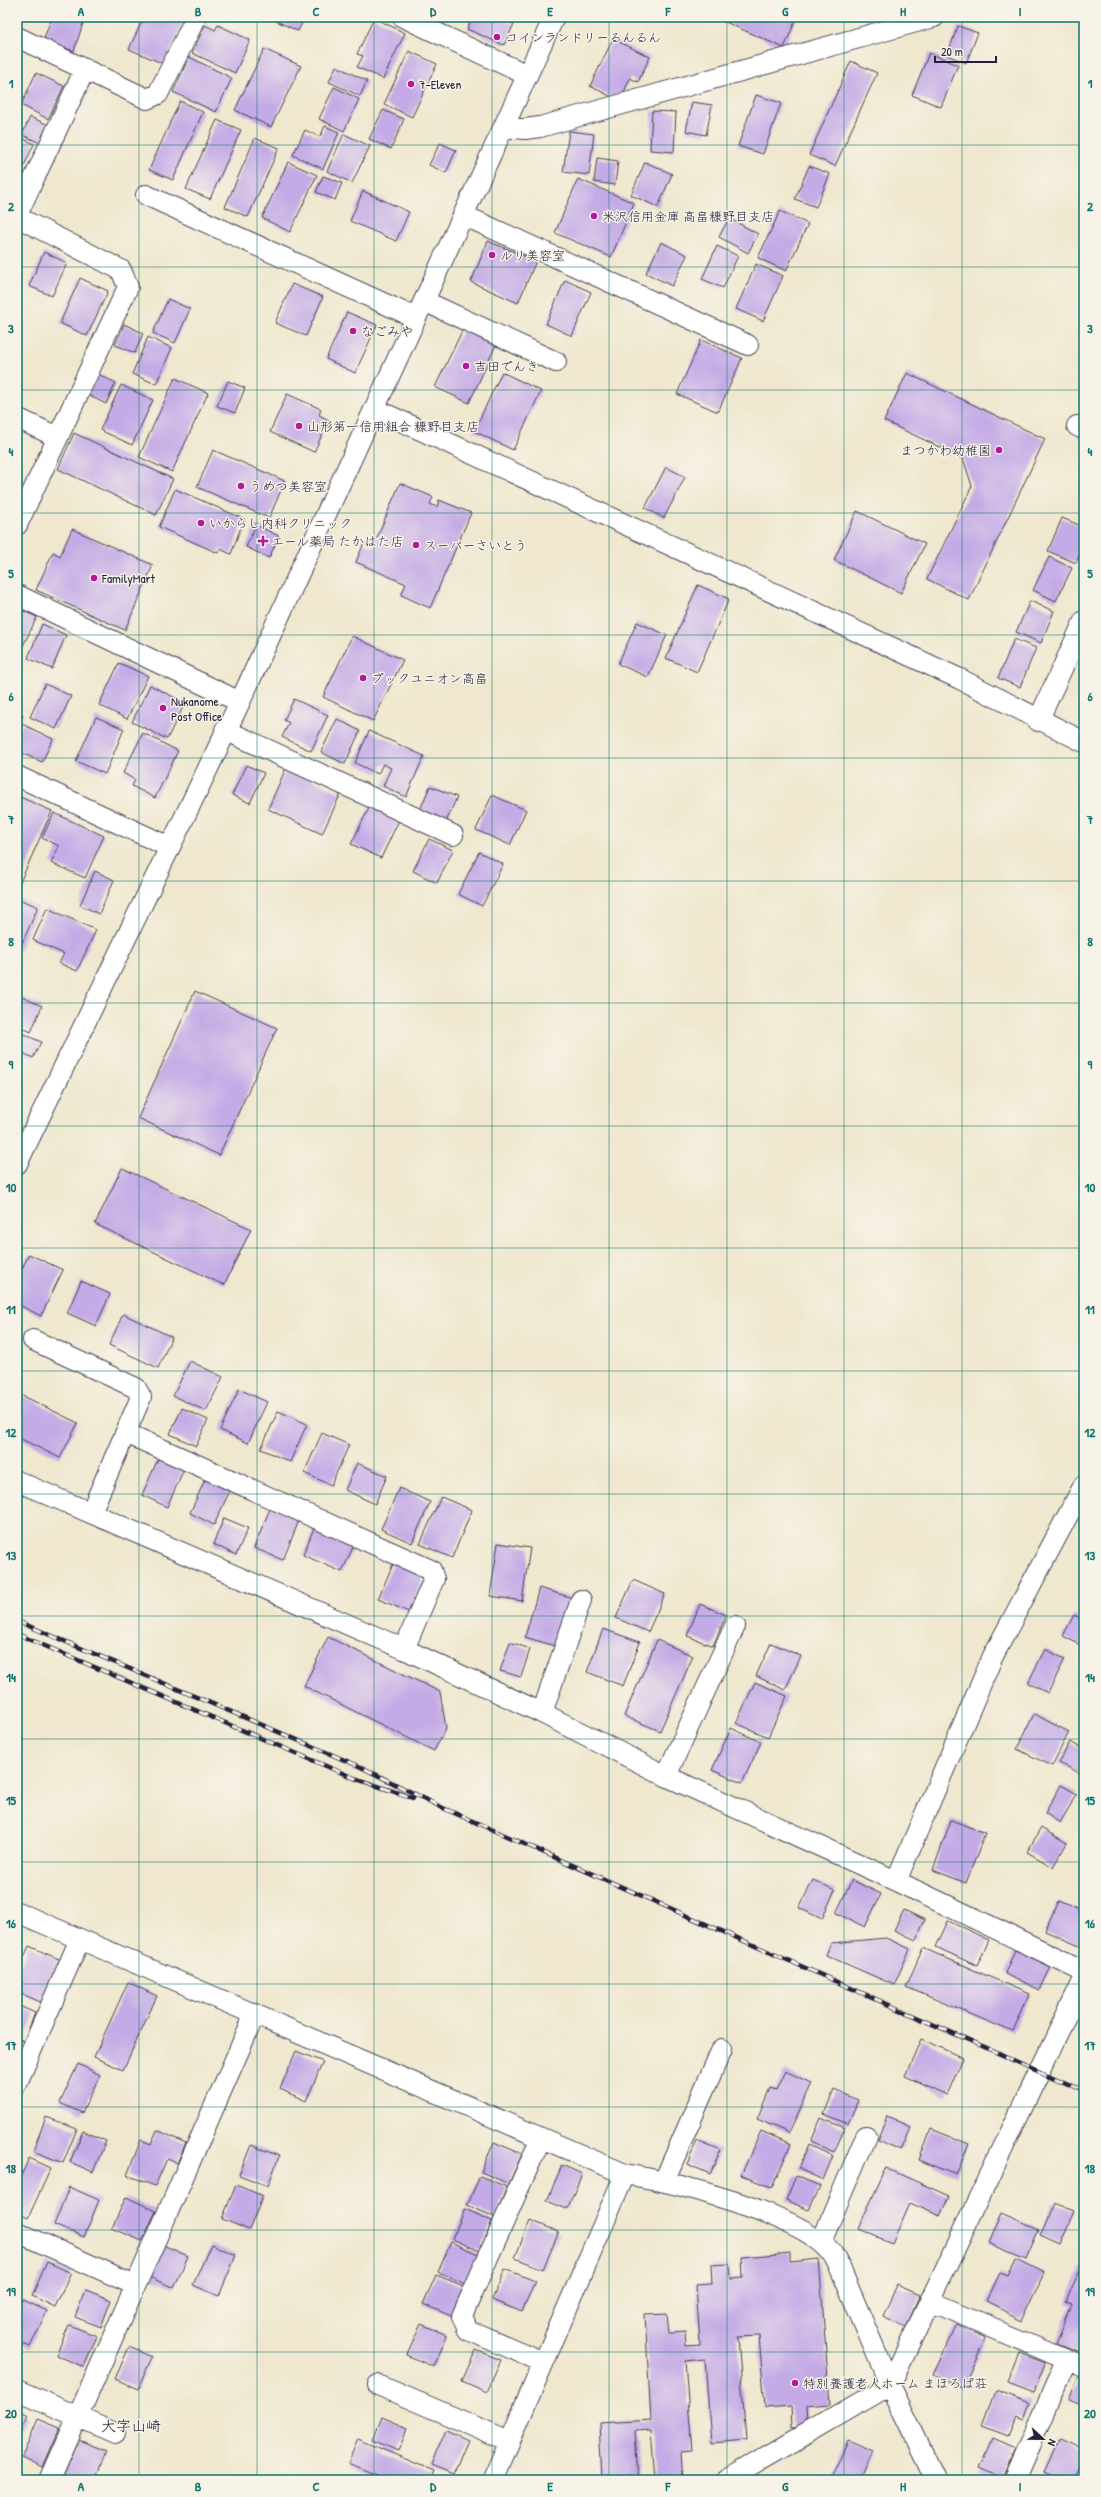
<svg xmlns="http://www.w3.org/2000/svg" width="1101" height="2497" viewBox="0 0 1101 2497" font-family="'Patrick Hand','Klee One',sans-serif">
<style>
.building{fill:#c4aae6}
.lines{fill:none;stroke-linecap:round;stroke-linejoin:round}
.minor-casing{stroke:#414051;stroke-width:22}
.minor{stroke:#fff;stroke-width:20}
.rail-casing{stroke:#22223b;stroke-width:4.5}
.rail{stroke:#f7f3e8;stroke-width:3;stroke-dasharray:9;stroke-linecap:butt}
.grid{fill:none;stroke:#0f766e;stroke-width:1;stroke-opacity:0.55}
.poi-dot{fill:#b5179e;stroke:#f7f3e8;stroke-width:1.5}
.labels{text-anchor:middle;stroke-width:3;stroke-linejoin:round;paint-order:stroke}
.poi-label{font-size:13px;fill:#22223b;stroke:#f7f3e8;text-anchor:start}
.quarter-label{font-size:15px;fill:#22223b;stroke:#f7f3e8}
.neatline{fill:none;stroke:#0f766e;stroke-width:1.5}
.grid-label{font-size:13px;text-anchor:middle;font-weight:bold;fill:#0f766e}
</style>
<rect width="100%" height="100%" fill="#f7f3e8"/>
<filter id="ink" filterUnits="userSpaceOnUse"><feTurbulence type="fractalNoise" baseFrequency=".025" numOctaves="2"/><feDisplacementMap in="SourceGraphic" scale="8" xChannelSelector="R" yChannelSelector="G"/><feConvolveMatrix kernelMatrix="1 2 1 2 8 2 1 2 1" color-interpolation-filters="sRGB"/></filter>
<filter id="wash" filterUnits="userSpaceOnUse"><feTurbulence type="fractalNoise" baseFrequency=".012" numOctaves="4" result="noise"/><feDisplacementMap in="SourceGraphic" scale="16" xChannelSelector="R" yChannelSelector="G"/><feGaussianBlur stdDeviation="0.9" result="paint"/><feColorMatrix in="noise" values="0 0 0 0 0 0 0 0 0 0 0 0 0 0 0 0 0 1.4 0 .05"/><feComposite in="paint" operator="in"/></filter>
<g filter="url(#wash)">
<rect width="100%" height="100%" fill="#efe7ce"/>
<g id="blocks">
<path class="building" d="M52 17H85L74 51 43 41Z
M144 17 185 19 164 64 129 49Z
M273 17H305L298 31 272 19Z
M473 17H498L514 24 504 45 467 29Z
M714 17H797L784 48Z
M374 18 405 33 383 79 357 67 363 56 357 54Z
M205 25 215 30 218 25 250 40 235 73 192 53Z
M958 26 978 33 966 63 947 55Z
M613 39 650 57 638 82 630 78 620 101 590 86Z
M264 49 301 66 271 127 235 110Z
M409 51 437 64 412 117 384 104Z
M929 53 958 65 941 107 912 95Z
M189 57 232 78 216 112 173 92Z
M851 61 877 73 835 166 809 155Z
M336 66 367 81 360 96 329 82Z
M36 73 64 86 48 119 21 105Z
M334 87 359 99 344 131 319 119Z
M756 95 781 103 763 154 738 146Z
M180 101 203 112 173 180 149 170Z
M692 102 712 105 706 135 686 131Z
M383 110 404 119 391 149 369 139Z
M652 111 676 112 674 152 650 150Z
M30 117 49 125 41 143 22 135Z
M217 120 241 130 210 199 186 189Z
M325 126 339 132 323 169 293 155 305 130 320 137Z
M569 131 594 134 589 175 563 172Z
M344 134 370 146 352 183 327 171Z
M17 136 34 144 17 181Z
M255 138 279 148 248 217 225 207Z
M440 143 456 150 446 173 429 165Z
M597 158 618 161 615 185 594 182Z
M288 162 317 175 290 232 262 218Z
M645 162 672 174 658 207 631 195Z
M809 166 830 174 816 207 795 199Z
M323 176 342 183 335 200 316 192Z
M578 179 634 203 611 257 555 233Z
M363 191 409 212 396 241 350 221Z
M780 211 808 224 786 271 758 258Z
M729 218 758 234 748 253 719 237Z
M488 241 536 261 518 303 471 282Z
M661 242 687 255 672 286 646 273Z
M717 246 738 256 723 288 702 279Z
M44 252 67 263 52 296 29 286Z
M756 264 783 276 763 321 736 309Z
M80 278 108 291 87 336 60 323Z
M565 280 591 292 572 336 546 324Z
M292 284 323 297 306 336 275 323Z
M168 299 190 309 175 343 153 333Z
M347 312 377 325 355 373 326 359Z
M124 324 143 333 135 353 115 345Z
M463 329 496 345 469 403 435 387Z
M148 337 172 348 156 384 132 374Z
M701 340 742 358 718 412 677 394Z
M502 372 541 391 513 450 474 431Z
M907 373 1045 439 969 600 927 579 972 486 963 458 884 421Z
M98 374 116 383 106 404 88 395Z
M175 378 208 393 172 472 139 457Z
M228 381 245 388 235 413 217 406Z
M121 385 153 400 132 445 100 430Z
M287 394 321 409 319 415 329 420 314 452 270 432Z
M74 433 173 479 156 515 58 469Z
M213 450 285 481 269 518 197 487Z
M666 467 685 477 664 518 645 508Z
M400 483 433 497 430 504 437 507 439 500 471 513 430 608 401 595 406 584 356 562 364 543 373 547Z
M175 489 244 519 231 554 220 549 218 553 159 527Z
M857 511 925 544 901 593 834 560Z
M1062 518 1084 527V544L1076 563 1048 551Z
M256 525 279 536 269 558 246 547Z
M72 529 153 565 125 630 36 590 53 552 60 556Z
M1049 557 1072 568 1056 601 1033 590Z
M698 585 729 599 697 672 666 658Z
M1030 601 1054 611 1041 643 1016 632Z
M17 608 37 617 19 654 17 652Z
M637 622 667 635 648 677 618 664Z
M42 624 66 635 52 669 28 658Z
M352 636 403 660 373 721 323 697Z
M1014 639 1036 648 1020 687 998 678Z
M119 663 148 676 127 719 99 705Z
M45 684 71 696 56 729 30 717Z
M150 685 185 703 167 739 132 722Z
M294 699 328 715 311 751 282 737 289 723 284 720Z
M17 712 23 715 17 728Z
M96 717 124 729 105 774 76 761Z
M337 719 360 731 345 764 321 752Z
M22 724 53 739 42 762 17 751V734Z
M369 731 424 756 406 797 383 786 391 768 383 764 378 774 355 763Z
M143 733 178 751 155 798 132 786 135 780 123 773Z
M246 765 264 773 250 803 232 795Z
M286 768 341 793 322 834 268 809Z
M430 786 457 797 446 822 420 810Z
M492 795 526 810 510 845 476 830Z
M20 797 52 811 17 889V803Z
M370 806 399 820 381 858 351 844Z
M54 813 104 836 85 878 51 863 59 846 42 838Z
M429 839 453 850 437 883 413 871Z
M479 852 503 864 482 906 458 894Z
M95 871 114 880 99 914 80 905Z
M17 898 38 907 17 955Z
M47 908 96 930 77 971 59 963 64 954 33 940Z
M195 991 277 1028 219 1155 138 1118Z
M17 995 42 1006 31 1032 17 1025Z
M17 1031 41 1042 33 1058 23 1053 17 1066Z
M122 1168 251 1229 224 1285 95 1224Z
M29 1254 63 1270 41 1316 17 1304V1279Z
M81 1281 110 1294 96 1326 67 1313Z
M123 1314 172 1337 158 1368 109 1345Z
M190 1361 223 1377 206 1411 173 1396Z
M239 1389 267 1402 248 1443 220 1430Z
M17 1393 78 1423 60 1458 17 1437Z
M182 1408 208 1420 196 1446 170 1434Z
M278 1411 307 1424 290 1462 261 1449Z
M322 1433 349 1445 331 1485 304 1473Z
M161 1452 186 1464 167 1507 142 1495Z
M357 1463 387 1476 375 1504 345 1490Z
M208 1473 233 1484 214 1525 190 1513Z
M399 1488 430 1502 412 1543 381 1529Z
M441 1497 472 1510 452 1558 420 1544Z
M271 1506 300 1518 283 1560 254 1548Z
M224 1518 248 1528 236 1555 213 1544Z
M316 1523 356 1540 342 1572 303 1555Z
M498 1543 530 1548 522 1601 490 1596Z
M394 1562 424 1575 409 1612 378 1599Z
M633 1580 665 1594 648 1632 616 1618Z
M539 1588 573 1598 558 1647 525 1637Z
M700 1604 726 1615 713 1646 687 1636Z
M1074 1615 1084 1620V1647L1063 1636Z
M603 1629 640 1642 623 1686 587 1672Z
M328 1637 440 1692 446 1728 434 1751 304 1686Z
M657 1640 693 1656 660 1731 624 1716Z
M510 1642 530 1649 521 1677 500 1671Z
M771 1643 801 1656 785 1690 756 1676Z
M1045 1649 1065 1659 1048 1693 1028 1683Z
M755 1682 787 1696 768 1737 736 1723Z
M1034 1714 1069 1732 1052 1766 1017 1749Z
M731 1728 761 1742 742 1783 712 1770Z
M1070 1742 1084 1749V1775L1059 1763Z
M1061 1785 1077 1794 1060 1823 1045 1813Z
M951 1820 985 1833 966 1883 933 1870Z
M1041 1828 1067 1843 1053 1867 1027 1852Z
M813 1880 835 1890 822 1919 799 1908Z
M852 1880 881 1894 865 1927 836 1913Z
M1058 1901 1084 1912V1948L1045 1931Z
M904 1910 925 1920 916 1940 894 1930Z
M948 1921 989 1940 977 1966 936 1947Z
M886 1938 910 1949 894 1985 826 1955 831 1943Z
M29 1946 61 1960 43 2003 17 1992V1963L21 1964Z
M923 1948 1029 1994 1013 2032 906 1987Z
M1015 1950 1051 1967 1040 1990 1005 1973Z
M128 1982 157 1996 123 2070 94 2057Z
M17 2005 35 2013 24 2041 17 2038Z
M921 2039 963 2058 947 2095 905 2076Z
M296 2051 323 2062 306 2101 280 2089Z
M78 2064 100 2075 82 2113 60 2103Z
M785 2071 811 2083 789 2133 757 2119 770 2088 776 2090Z
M834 2090 858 2100 848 2124 824 2114Z
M887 2116 911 2127 901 2150 877 2140Z
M46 2117 77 2129 63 2163 33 2151Z
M821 2118 845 2128 834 2152 811 2142Z
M931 2129 969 2144 956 2175 919 2160Z
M157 2130 186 2143 177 2163 167 2159 155 2186 127 2175 141 2140 151 2144Z
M83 2131 106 2141 93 2172 70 2162Z
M761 2131 791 2144 772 2188 741 2175Z
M697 2140 721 2150 710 2174 687 2164Z
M494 2142 522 2154 509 2184 481 2172Z
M251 2145 279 2156 268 2186 239 2175Z
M809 2145 833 2156 823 2180 799 2169Z
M29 2158 51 2168 28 2218 17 2213V2185Z
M562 2165 582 2174 567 2209 547 2201Z
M886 2168 949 2196 940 2216 910 2203 892 2243 858 2229Z
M480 2176 507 2187 495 2217 467 2205Z
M796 2176 820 2186 809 2210 786 2200Z
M236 2185 263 2196 249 2230 222 2219Z
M69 2187 99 2200 84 2237 54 2225Z
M126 2197 156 2211 142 2241 112 2228Z
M1053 2203 1074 2211 1060 2244 1040 2235Z
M465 2209 492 2221 480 2251 452 2239Z
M1001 2213 1039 2229 1026 2259 988 2243Z
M530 2220 559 2232 543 2269 515 2258Z
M451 2242 478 2254 466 2284 438 2272Z
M211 2244 236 2255 219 2296 193 2285Z
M163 2245 188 2256 174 2288 149 2277Z
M17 2246 23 2248 17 2261Z
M790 2253V2262L819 2259 830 2405 806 2407 807 2427 792 2428 791 2406 765 2408 759 2336 738 2337 746 2440 711 2443 705 2359 685 2361 692 2452 681 2453 683 2480H655L651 2429 635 2430 638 2480H602L599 2423 651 2420 645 2315 667 2314 669 2333 685 2332 686 2345 700 2344 696 2284 712 2283 711 2265 730 2264 731 2279 743 2278 742 2257Z
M1016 2259 1044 2273 1022 2320 986 2302 1000 2273 1008 2276Z
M1084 2259V2341L1079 2352 1056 2343 1072 2305 1066 2303Z
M47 2262 71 2273 55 2307 32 2296Z
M505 2269 535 2281 522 2312 492 2300Z
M436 2275 464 2286 451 2316 423 2304Z
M897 2285 920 2295 906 2327 883 2316Z
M86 2290 111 2300 101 2327 75 2317Z
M21 2299 47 2311 30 2347 17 2341V2308Z
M421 2324 447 2335 434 2367 407 2355Z
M69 2325 97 2336 84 2367 56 2355Z
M956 2325 986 2338 963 2388 933 2374Z
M129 2347 152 2357 138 2389 115 2379Z
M476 2350 501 2360 487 2392 462 2381Z
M1019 2353 1045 2363 1033 2393 1007 2383Z
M1079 2377 1084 2379V2406L1069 2400Z
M995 2390 1030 2403 1024 2419 1016 2416 1008 2435 982 2425Z
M17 2411 28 2416 17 2442Z
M382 2417 408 2428 398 2451 373 2440Z
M38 2419 60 2428 43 2467 22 2457Z
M446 2430 468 2440 453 2474 431 2465Z
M993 2438 1016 2448 1003 2479 980 2469Z
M1060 2438 1084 2449V2458L1074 2480H1062L1044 2472Z
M358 2439 434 2471 430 2480H388L348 2463Z
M79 2440 106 2451 95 2480H62Z
M847 2440 873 2451 860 2480H829Z"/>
</g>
</g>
<g filter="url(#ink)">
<use href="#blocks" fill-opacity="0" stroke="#414051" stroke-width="1"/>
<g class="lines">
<defs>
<path id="minor" d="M403 17 527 75
M17 37 147 99 158 94 196 17
M505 127 525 129 540 127 934 17
M146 195 416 318
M17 215 85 69
M463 215 748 345
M17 217 121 270 128 287 17 525
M424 301 556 362
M375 409 960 679 1084 742
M17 418 57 437
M1077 426 1084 429
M17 595 240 702
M1038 721 1084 621
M225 730 453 835
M17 776 169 847
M17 1164 240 702 554 17
M33 1340 136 1388 141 1397 91 1512
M126 1433 431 1570 434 1579 404 1649
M17 1481 404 1649 542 1713 666 1776 896 1881 1084 1971
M542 1713 581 1600
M666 1776 735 1626
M896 1881 993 1656 1084 1485
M17 1912 625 2174C673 2182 801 2214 831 2252 835 2257 837 2263 840 2268L890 2385 936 2480
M17 2083 80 1939
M541 2138 462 2316 468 2330 543 2362
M664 2181 722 2049
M17 2232 135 2285
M821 2242 866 2136
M930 2301 1084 2367
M378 2385 509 2441
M17 2390 115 2433
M50 2480 255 2014
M493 2480 625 2174
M727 2480 890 2385 1084 1978
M1014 2480 1067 2360"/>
</defs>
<use href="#minor" class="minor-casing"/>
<use href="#minor" class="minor"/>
<defs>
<path id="rail" d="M17 1621 361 1767 443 1808 1084 2091
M17 1634 354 1778 413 1798"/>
</defs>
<use href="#rail" class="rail-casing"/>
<use href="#rail" class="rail"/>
</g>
</g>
<path class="grid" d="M139 17V2480M257 17V2480M374 17V2480M492 17V2480M609 17V2480M727 17V2480M844 17V2480M962 17V2480M17 145H1084M17 267H1084M17 390H1084M17 513H1084M17 635H1084M17 758H1084M17 881H1084M17 1003H1084M17 1126H1084M17 1248H1084M17 1371H1084M17 1494H1084M17 1616H1084M17 1739H1084M17 1862H1084M17 1984H1084M17 2107H1084M17 2230H1084M17 2352H1084"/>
<g class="poi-dot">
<circle cx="497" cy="37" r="4"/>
<circle cx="411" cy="84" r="4"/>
<circle cx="594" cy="216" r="4"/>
<circle cx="492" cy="255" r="4"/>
<circle cx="353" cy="331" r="4"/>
<circle cx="466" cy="366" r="4"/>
<circle cx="299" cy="426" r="4"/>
<circle cx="999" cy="450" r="4"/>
<circle cx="241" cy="486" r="4"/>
<circle cx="201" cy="523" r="4"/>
<path d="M261 535h4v4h4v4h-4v4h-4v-4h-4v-4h4z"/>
<circle cx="416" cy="545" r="4"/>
<circle cx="94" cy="578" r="4"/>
<circle cx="363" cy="678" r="4"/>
<circle cx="163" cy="708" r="4"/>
<circle cx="795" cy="2383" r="4"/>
</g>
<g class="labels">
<g class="poi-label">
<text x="505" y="42">コインランドリーるんるん</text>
<text x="419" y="89">7-Eleven</text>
<text x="602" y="221">米沢信用金庫 高畠糠野目支店</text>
<text x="500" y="260">ルリ美容室</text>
<text x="361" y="336">なごみや</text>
<text x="474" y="371">吉田でんき</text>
<text x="307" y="431">山形第一信用組合 糠野目支店</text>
<text x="991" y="455" text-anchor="end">まつかわ幼稚園</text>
<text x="249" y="491">うめつ美容室</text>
<text x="209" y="528">いからし内科クリニック</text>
<text x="271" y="546">エール薬局 たかはた店</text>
<text x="424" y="550">スーパーさいとう</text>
<text x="102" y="583">FamilyMart</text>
<text x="371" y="683">ブックユニオン高畠</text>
<text x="171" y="706">Nukanome<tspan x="171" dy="15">Post Office</tspan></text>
<text x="803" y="2388">特別養護老人ホーム まほろば荘</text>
</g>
<g class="quarter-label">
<text x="131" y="2431">大字山崎</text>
</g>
</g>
<rect width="1101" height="2497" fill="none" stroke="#f7f3e8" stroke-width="44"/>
<g transform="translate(1043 2439) rotate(112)" stroke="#f7f3e8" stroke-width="3" paint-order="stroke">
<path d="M0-3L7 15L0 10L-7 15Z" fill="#22223b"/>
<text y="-6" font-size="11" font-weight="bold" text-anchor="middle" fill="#22223b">N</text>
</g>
<path d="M935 56v6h61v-6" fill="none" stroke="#22223b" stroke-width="2"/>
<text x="941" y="56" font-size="12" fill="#22223b" stroke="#f7f3e8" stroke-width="3" paint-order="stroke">20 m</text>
<rect x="22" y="22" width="1057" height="2453" class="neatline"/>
<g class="grid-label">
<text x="81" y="16">A</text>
<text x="198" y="16">B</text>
<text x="316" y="16">C</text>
<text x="433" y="16">D</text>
<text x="550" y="16">E</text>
<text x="668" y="16">F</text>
<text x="785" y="16">G</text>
<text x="903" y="16">H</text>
<text x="1020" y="16">I</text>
<text x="11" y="88">1</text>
<text x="1090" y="88">1</text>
<text x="11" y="211">2</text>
<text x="1090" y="211">2</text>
<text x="11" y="333">3</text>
<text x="1090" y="333">3</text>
<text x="11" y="456">4</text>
<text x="1090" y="456">4</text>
<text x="11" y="578">5</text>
<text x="1090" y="578">5</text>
<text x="11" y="701">6</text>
<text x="1090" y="701">6</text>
<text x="11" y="824">7</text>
<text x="1090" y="824">7</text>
<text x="11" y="946">8</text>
<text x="1090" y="946">8</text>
<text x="11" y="1069">9</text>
<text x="1090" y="1069">9</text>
<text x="11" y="1192">10</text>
<text x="1090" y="1192">10</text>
<text x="11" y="1314">11</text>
<text x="1090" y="1314">11</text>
<text x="11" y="1437">12</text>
<text x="1090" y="1437">12</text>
<text x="11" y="1560">13</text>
<text x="1090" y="1560">13</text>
<text x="11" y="1682">14</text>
<text x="1090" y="1682">14</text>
<text x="11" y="1805">15</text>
<text x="1090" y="1805">15</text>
<text x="11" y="1928">16</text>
<text x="1090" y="1928">16</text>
<text x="11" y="2050">17</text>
<text x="1090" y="2050">17</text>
<text x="11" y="2173">18</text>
<text x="1090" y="2173">18</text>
<text x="11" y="2296">19</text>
<text x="1090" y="2296">19</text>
<text x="11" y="2418">20</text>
<text x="1090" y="2418">20</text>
<text x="81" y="2491">A</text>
<text x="198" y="2491">B</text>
<text x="316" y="2491">C</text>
<text x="433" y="2491">D</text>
<text x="550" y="2491">E</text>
<text x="668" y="2491">F</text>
<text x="785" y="2491">G</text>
<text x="903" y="2491">H</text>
<text x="1020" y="2491">I</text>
</g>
</svg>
